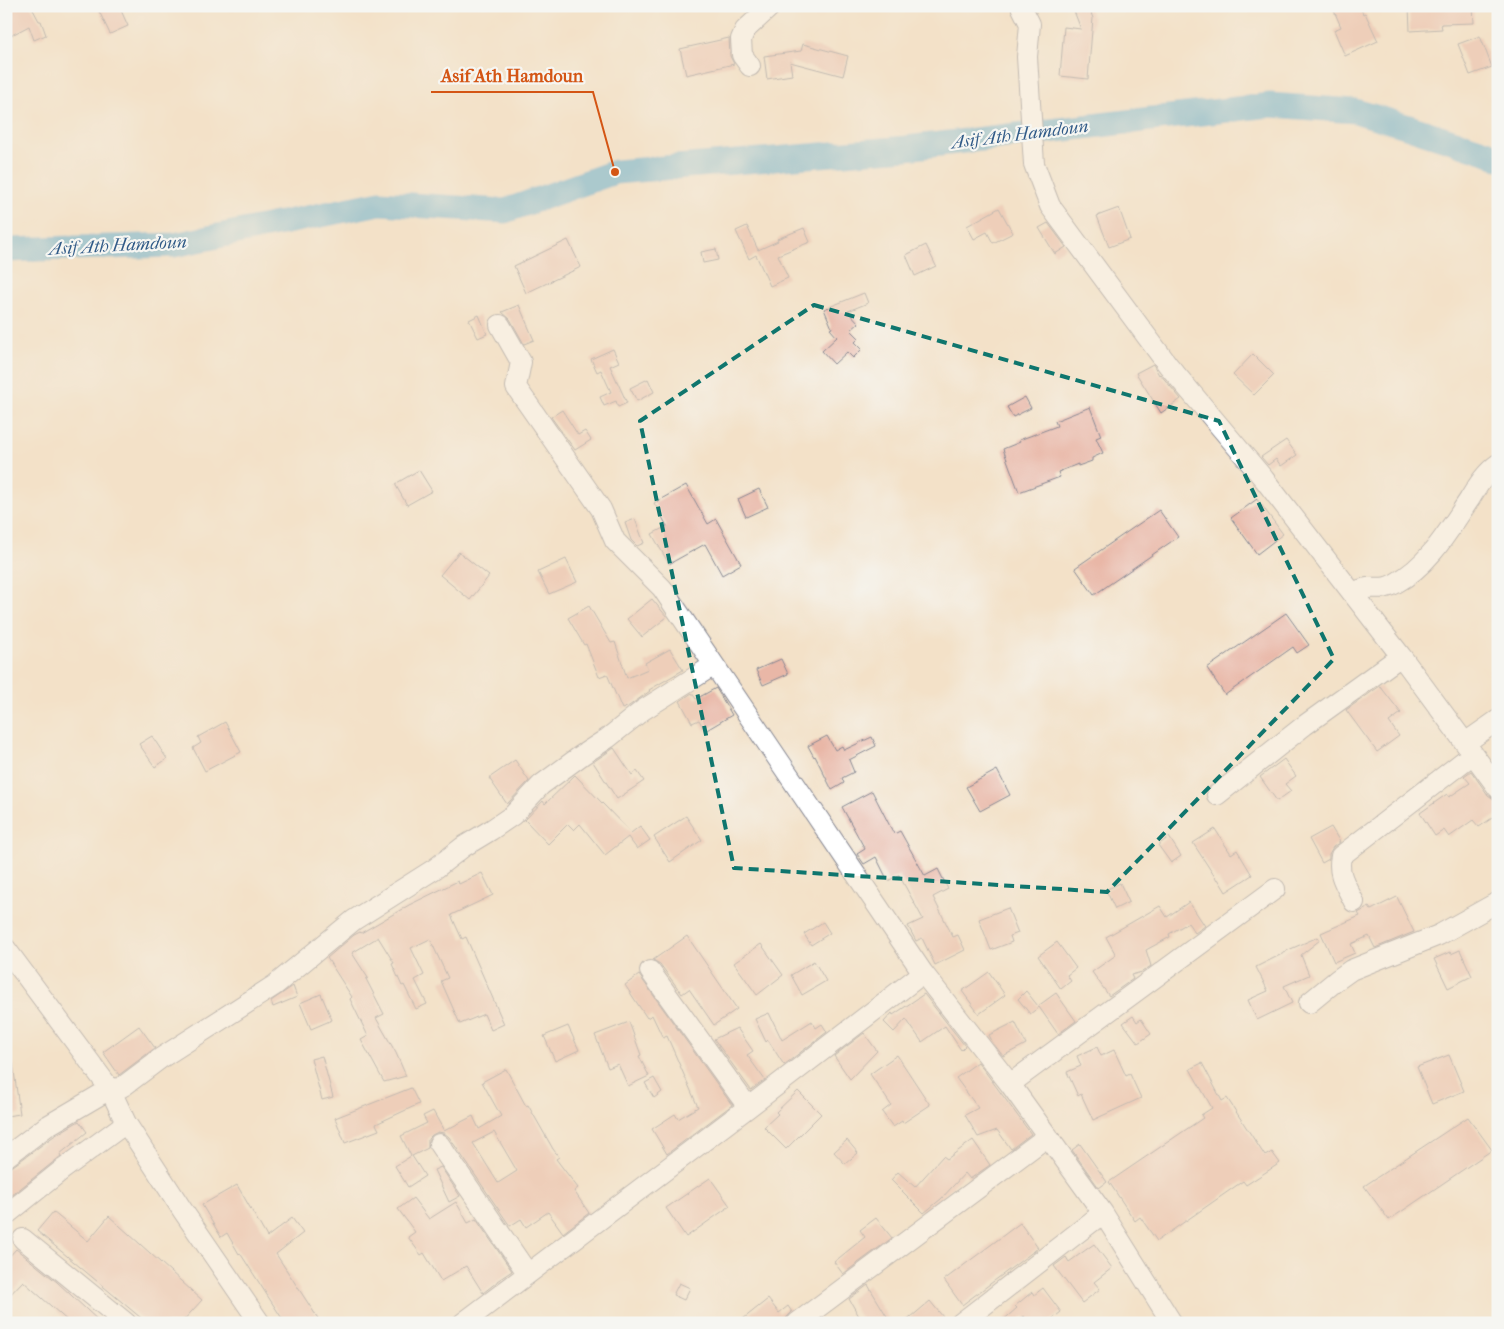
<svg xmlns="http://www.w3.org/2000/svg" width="1504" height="1329" viewBox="0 0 1504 1329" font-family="'IM FELL French Canon',serif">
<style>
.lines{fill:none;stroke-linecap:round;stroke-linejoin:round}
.river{stroke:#56aad2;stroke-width:25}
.building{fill:#e9b7a7;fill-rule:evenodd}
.minor-casing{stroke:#878893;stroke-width:22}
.minor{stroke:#fff;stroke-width:20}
.marked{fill:none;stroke:#0f766e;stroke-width:4;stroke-dasharray:10 6;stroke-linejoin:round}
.labels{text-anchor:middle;stroke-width:4.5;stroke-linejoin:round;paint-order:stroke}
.water-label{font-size:18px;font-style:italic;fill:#305a87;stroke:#f6f6f2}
.leader{fill:none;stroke:#d45514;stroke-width:2}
.callout-dot{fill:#d45514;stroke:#f6f6f2;stroke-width:2}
.callout-label{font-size:18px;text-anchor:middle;font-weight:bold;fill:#d45514;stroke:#f6f6f2;stroke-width:4.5;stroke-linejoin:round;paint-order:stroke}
</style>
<rect width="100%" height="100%" fill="#f6f6f2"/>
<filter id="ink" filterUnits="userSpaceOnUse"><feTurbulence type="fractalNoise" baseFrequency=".02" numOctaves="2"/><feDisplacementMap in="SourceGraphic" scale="10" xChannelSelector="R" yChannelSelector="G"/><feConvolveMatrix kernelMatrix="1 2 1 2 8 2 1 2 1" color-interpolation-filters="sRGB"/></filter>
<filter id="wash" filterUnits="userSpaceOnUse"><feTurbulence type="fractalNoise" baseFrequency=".0096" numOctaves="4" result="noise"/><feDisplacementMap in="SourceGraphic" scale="20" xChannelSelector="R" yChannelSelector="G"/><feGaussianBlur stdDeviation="1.12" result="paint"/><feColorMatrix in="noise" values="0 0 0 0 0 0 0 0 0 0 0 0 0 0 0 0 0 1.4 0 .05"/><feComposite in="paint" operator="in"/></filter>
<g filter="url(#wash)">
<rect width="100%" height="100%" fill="#f3e1c8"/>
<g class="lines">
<path class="river" d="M6 250 174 245 380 203 505 211 615 172 906 148 1270 105 1355 111 1409 127 1492 154 1498 158"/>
</g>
<g id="blocks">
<path class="building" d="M6 6H31L39 21H41L46 35 34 40 29 26 10 36 6 30Z
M105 6H119L128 26 110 34 98 9Z
M1072 6H1088L1093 18 1088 79 1060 76 1064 27 1081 29Z
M1332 6H1360L1363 14 1365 13 1378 41 1345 56 1334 30 1341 27Z
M1409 6H1473L1474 23 1441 24 1442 29 1410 31Z
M1480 36 1492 67 1470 75 1458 44Z
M729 38 730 56 734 64 686 75 680 49Z
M803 44 848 56 843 76 790 62 792 75 767 79 764 56 801 51Z
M999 208 1013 233 993 243 987 232 974 239 967 226Z
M1119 208 1130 239 1109 247 1097 216Z
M1048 223 1066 247 1055 254 1039 228Z
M747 226 758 250 778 241 777 239 804 228 810 242 778 255 788 278 770 286 756 255 749 259 736 231Z
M568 240 581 267 526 293 514 266Z
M926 245 936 266 915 276 906 255Z
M716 249 718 260 703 263 701 252Z
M864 293 868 303 848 311 859 323 851 330 859 338 855 342 862 349 853 358 847 352 834 364 822 351 837 337 830 329 832 328 824 309Z
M519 305 534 340 524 344 510 319 502 312Z
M479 315 487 334 478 338 469 320Z
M613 349 619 362 610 366 627 403 618 407 616 401 604 406 600 397 611 392 601 370 597 372 591 359Z
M1253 354 1274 375 1254 395 1233 375Z
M1153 364 1159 375 1160 374 1181 399 1161 413 1136 373Z
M648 379 654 392 637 401 630 388Z
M1025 397 1031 408 1013 417 1007 407Z
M1090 407 1101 436 1096 438 1103 453 1092 458V461L1078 466V464L1058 472 1060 477 1019 492 1003 449 1020 442 1019 440 1057 426 1055 421Z
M562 410 578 435 585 431 591 440 575 450 551 417Z
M1286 440 1297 455 1281 466 1276 459 1268 465 1261 457Z
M419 470 432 491 407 505 395 484Z
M686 485 708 524 716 519 741 564 722 575 705 544 669 564 652 534 667 526 654 503Z
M759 489 768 507 746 517 738 499Z
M1257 499 1283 534 1257 554 1231 518Z
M1159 510 1178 537 1094 595 1075 568Z
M635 519 644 543 637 546 631 540 625 523Z
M459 552 489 576 470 600 440 575Z
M566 559 577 582 549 594 538 572Z
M652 599 667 617 642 637 627 619Z
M589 606 611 643 615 642 627 678 648 669 645 663 670 649 683 670 649 690 650 691 629 706 622 709 607 674 599 677 586 644 584 645 568 618Z
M1286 613 1309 645 1297 653 1293 647 1225 695 1207 668Z
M781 659 788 674 763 685 756 670Z
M1380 686 1401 713 1389 722 1399 736 1377 752 1346 710Z
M716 688 732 715 705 731 699 720 692 723 680 701 692 693 696 699Z
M225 722 241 752 205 771 193 748 201 743 198 737Z
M152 736 167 759 155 767 139 744Z
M827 736 835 750 842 746 844 750 872 737 876 746 849 760 854 772 842 778 844 783 832 790 815 756 814 757 808 746Z
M614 748 632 775 637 771 644 781 617 799 593 762Z
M1284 759 1296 776 1285 784 1291 791 1277 801 1260 777Z
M515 760 529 781 507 804 489 778Z
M997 770 1010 795 980 811 966 787Z
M1471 771 1488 795 1498 802V814L1479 827 1473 820 1449 837 1444 830 1435 836 1420 813 1447 794 1449 797 1470 783 1464 776Z
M575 775 631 833 640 826 650 840 637 849 628 837 605 855 580 824 574 830 568 824 548 844 525 820 543 801 545 804Z
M872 791 894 834 900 831 925 876 938 869 948 889 933 897 953 937 958 935 965 950 935 965 922 938 916 941 908 926 923 919 899 875 888 881 876 857 864 864 857 854 865 849 842 807Z
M686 816 702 840 670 862 654 837Z
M1331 827 1340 842 1333 847 1329 854V859L1322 863 1309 839Z
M1215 829 1231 854 1237 850 1252 875 1226 892 1218 879 1217 880 1193 843Z
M1169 837 1181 856 1171 863 1158 845Z
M482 873 493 895 451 915 462 939 466 937 504 1024 491 1030 484 1014 460 1024 441 981 448 978 430 939 411 948 424 975 415 980 427 1004 416 1009 404 985 402 986 392 964 394 963 378 937 375 939 352 953 368 978 366 979 384 1014 376 1018 396 1053 406 1076 384 1082 361 1040 368 1036 350 999 352 997 327 958 354 935 360 932 361 933 409 905 458 881 459 884Z
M1120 883 1129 902 1115 909 1106 890Z
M1397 897 1414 932 1375 948 1369 936 1351 944 1355 953 1334 962 1321 933 1360 916 1358 913 1369 907 1371 910Z
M1189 902 1205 926 1195 933 1188 923 1169 934 1170 937 1146 950 1151 966 1142 972 1131 975 1133 979 1109 996 1092 972 1116 955 1106 937 1160 906 1167 917Z
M1008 908 1018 933 1010 936 1012 942 991 950 979 919Z
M823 922 830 933 811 945 804 934Z
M687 936 737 1009 714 1025 689 989 682 994 660 964 653 960Z
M1318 937 1320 940 1301 955 1309 975 1284 986 1292 1003 1257 1020 1248 1000 1268 991 1256 967 1286 952V951Z
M1057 942 1076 968 1067 975 1071 981 1061 989 1038 956Z
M761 944 783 975 757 995 734 963Z
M1460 950 1472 976 1448 988 1434 959 1450 952 1451 954Z
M814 961 826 981 802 995 791 975Z
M989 972 1005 995 979 1014 962 991Z
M639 975 732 1105 667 1154 652 1129 675 1114 678 1119 698 1107 667 1036 663 1038 652 1015 647 1018 625 985Z
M293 986 297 997 273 1007 271 1001Z
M1026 991 1038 1006 1056 993 1076 1021 1058 1034 1039 1007 1030 1014 1018 999Z
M321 994 332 1020 311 1029 300 1003Z
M924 994 965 1046 961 1050 945 1026 922 1042 906 1019 894 1032 884 1022 892 1013 893 1015Z
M769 1013 782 1040 812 1021 816 1028 822 1024 827 1032 784 1065 768 1040 766 1042 755 1019Z
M1133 1016 1137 1022 1141 1019 1151 1034 1138 1043 1123 1023Z
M629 1022 641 1055 639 1056 649 1076 628 1086 618 1064 608 1068 595 1035Z
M1015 1022 1026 1044 1003 1056 993 1043 989 1035Z
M139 1026 155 1048 119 1075 103 1052Z
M568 1026 579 1050 555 1061 544 1036Z
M737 1028 753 1051 747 1055 765 1080 751 1090 714 1039Z
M864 1033 877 1051 850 1079 834 1056Z
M1097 1047 1101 1056 1114 1050 1126 1076 1130 1074 1141 1098 1093 1120 1081 1094 1078 1096 1067 1072 1081 1066 1077 1056Z
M897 1055 930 1105 903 1123 902 1121 893 1127 882 1112 891 1105 870 1074Z
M1449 1055 1464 1091 1432 1104 1417 1067Z
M322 1056 333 1097 322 1100 311 1059Z
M978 1062 1031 1134 1011 1149 997 1130 978 1137 965 1115 978 1108 956 1078Z
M1202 1063 1222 1101 1227 1098 1265 1156 1272 1152 1280 1163 1246 1185 1243 1181 1157 1241 1140 1217 1135 1221 1109 1182 1203 1118 1201 1115 1212 1108 1190 1069Z
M6 1064H13L20 1114 6 1116Z
M506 1069 526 1106 528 1105 553 1149 559 1157 556 1159 578 1188 574 1191 589 1213 563 1233 548 1212 526 1227 521 1219 510 1226 449 1137 444 1133 438 1132 432 1135 428 1139V1148L412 1156 425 1176 408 1187 395 1166 411 1156 401 1136 427 1123 423 1116 433 1111 444 1131 473 1116 479 1129 501 1116 482 1082ZM494 1132 517 1171 498 1183 473 1143Z
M654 1078 662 1092 654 1098 645 1083Z
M411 1088 419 1104 376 1124 379 1130 345 1143 335 1118Z
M798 1091 821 1114 786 1149 764 1127 778 1114 776 1112Z
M1468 1117 1492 1150 1389 1220 1364 1186Z
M79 1121 87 1132 60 1154 61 1156 6 1200V1169L13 1166 54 1136Z
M847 1140 858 1153 845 1164 834 1152Z
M973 1140 990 1165 970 1179 965 1173 941 1199 924 1213 891 1180 898 1172 915 1187 943 1156 947 1159Z
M1080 1144 1107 1182 1099 1188 1072 1150Z
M441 1167 460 1196 449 1202 434 1170Z
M710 1178 730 1206 686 1237 666 1208Z
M237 1185 267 1237 292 1218 303 1233 276 1254 321 1323H285L240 1253 239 1254 227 1233 221 1237 202 1205Z
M413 1198 429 1219 456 1202 468 1223 476 1219 512 1271 497 1281V1282L483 1293 466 1266 441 1281 424 1253 421 1255 408 1237 415 1232 398 1209Z
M53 1212 88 1241 109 1216 202 1300 181 1323H147L37 1231Z
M876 1218 892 1238 843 1274 834 1262 865 1237 860 1230Z
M1020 1223 1038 1248 962 1305 944 1280Z
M1094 1244 1112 1268 1094 1282 1100 1289 1082 1303 1054 1266 1066 1257 1069 1262Z
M16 1249 57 1282 101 1323H70L23 1281 6 1299V1260Z
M679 1283 690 1288 684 1300 673 1295Z
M868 1285 891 1323H863L849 1299Z
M1043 1288 1061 1312 1047 1323H1029L1024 1316 1016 1323H1000L1017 1308 1015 1306 1032 1292 1034 1295Z
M768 1299 779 1313 788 1306 792 1312 786 1318 785 1323H738Z
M930 1301 948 1323H904Z"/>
</g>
</g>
<g filter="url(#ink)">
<use href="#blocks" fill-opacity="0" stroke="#878893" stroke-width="1"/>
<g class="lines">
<defs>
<path id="minor" d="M1021 6 1030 24 1027 57 1034 164 1050 206 1168 365 1264 479 1401 656 1498 788
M750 66 742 55 741 39 745 30 771 6
M500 325 521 362 516 387 601 509 615 541 662 588 923 973 1010 1084 1103 1213 1172 1323
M1352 592C1357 591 1362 589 1367 588 1378 587 1385 590 1396 583 1430 564 1448 531 1469 500 1477 487 1485 473 1498 464
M1465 743 1498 720
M1217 795 1305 725 1401 656
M1354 902C1346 885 1337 875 1341 856L1473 754
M6 949 110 1089 126 1123 183 1211 260 1323
M650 971 748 1107
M1309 1003 1337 980 1351 970 1439 935 1498 902
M1010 1084 1275 889
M439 1144 528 1274
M6 1157 47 1126 110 1089H118L125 1085 161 1058 275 985 354 920 436 868 463 847 491 830 513 815 541 785 582 755 608 738 643 710 714 665
M6 1215 62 1170 126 1123
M23 1239 126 1323
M463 1323 750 1106 923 973
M797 1323 1048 1136
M961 1323 1103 1213"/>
</defs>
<use href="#minor" class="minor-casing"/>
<use href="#minor" class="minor"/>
</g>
</g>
<path d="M0 0H1504V1329H0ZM814 305 1219 421 1334 659 1107 892 734 868 640 421Z" fill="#f3e1c8" fill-opacity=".55" fill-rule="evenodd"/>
<path class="marked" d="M814 305 1219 421 1334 659 1107 892 734 868 640 421Z"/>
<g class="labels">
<g class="water-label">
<text transform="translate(1020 134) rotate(-7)" y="6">Asif Ath Hamdoun</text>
<text transform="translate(118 245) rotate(-3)" y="6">Asif Ath Hamdoun</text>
</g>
</g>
<path class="leader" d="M615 172L593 92H431"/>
<circle class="callout-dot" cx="615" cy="172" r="5"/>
<g class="callout-label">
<text x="512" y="82">Asif Ath Hamdoun</text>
</g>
<rect width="1504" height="1329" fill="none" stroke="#f6f6f2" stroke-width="25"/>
</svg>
